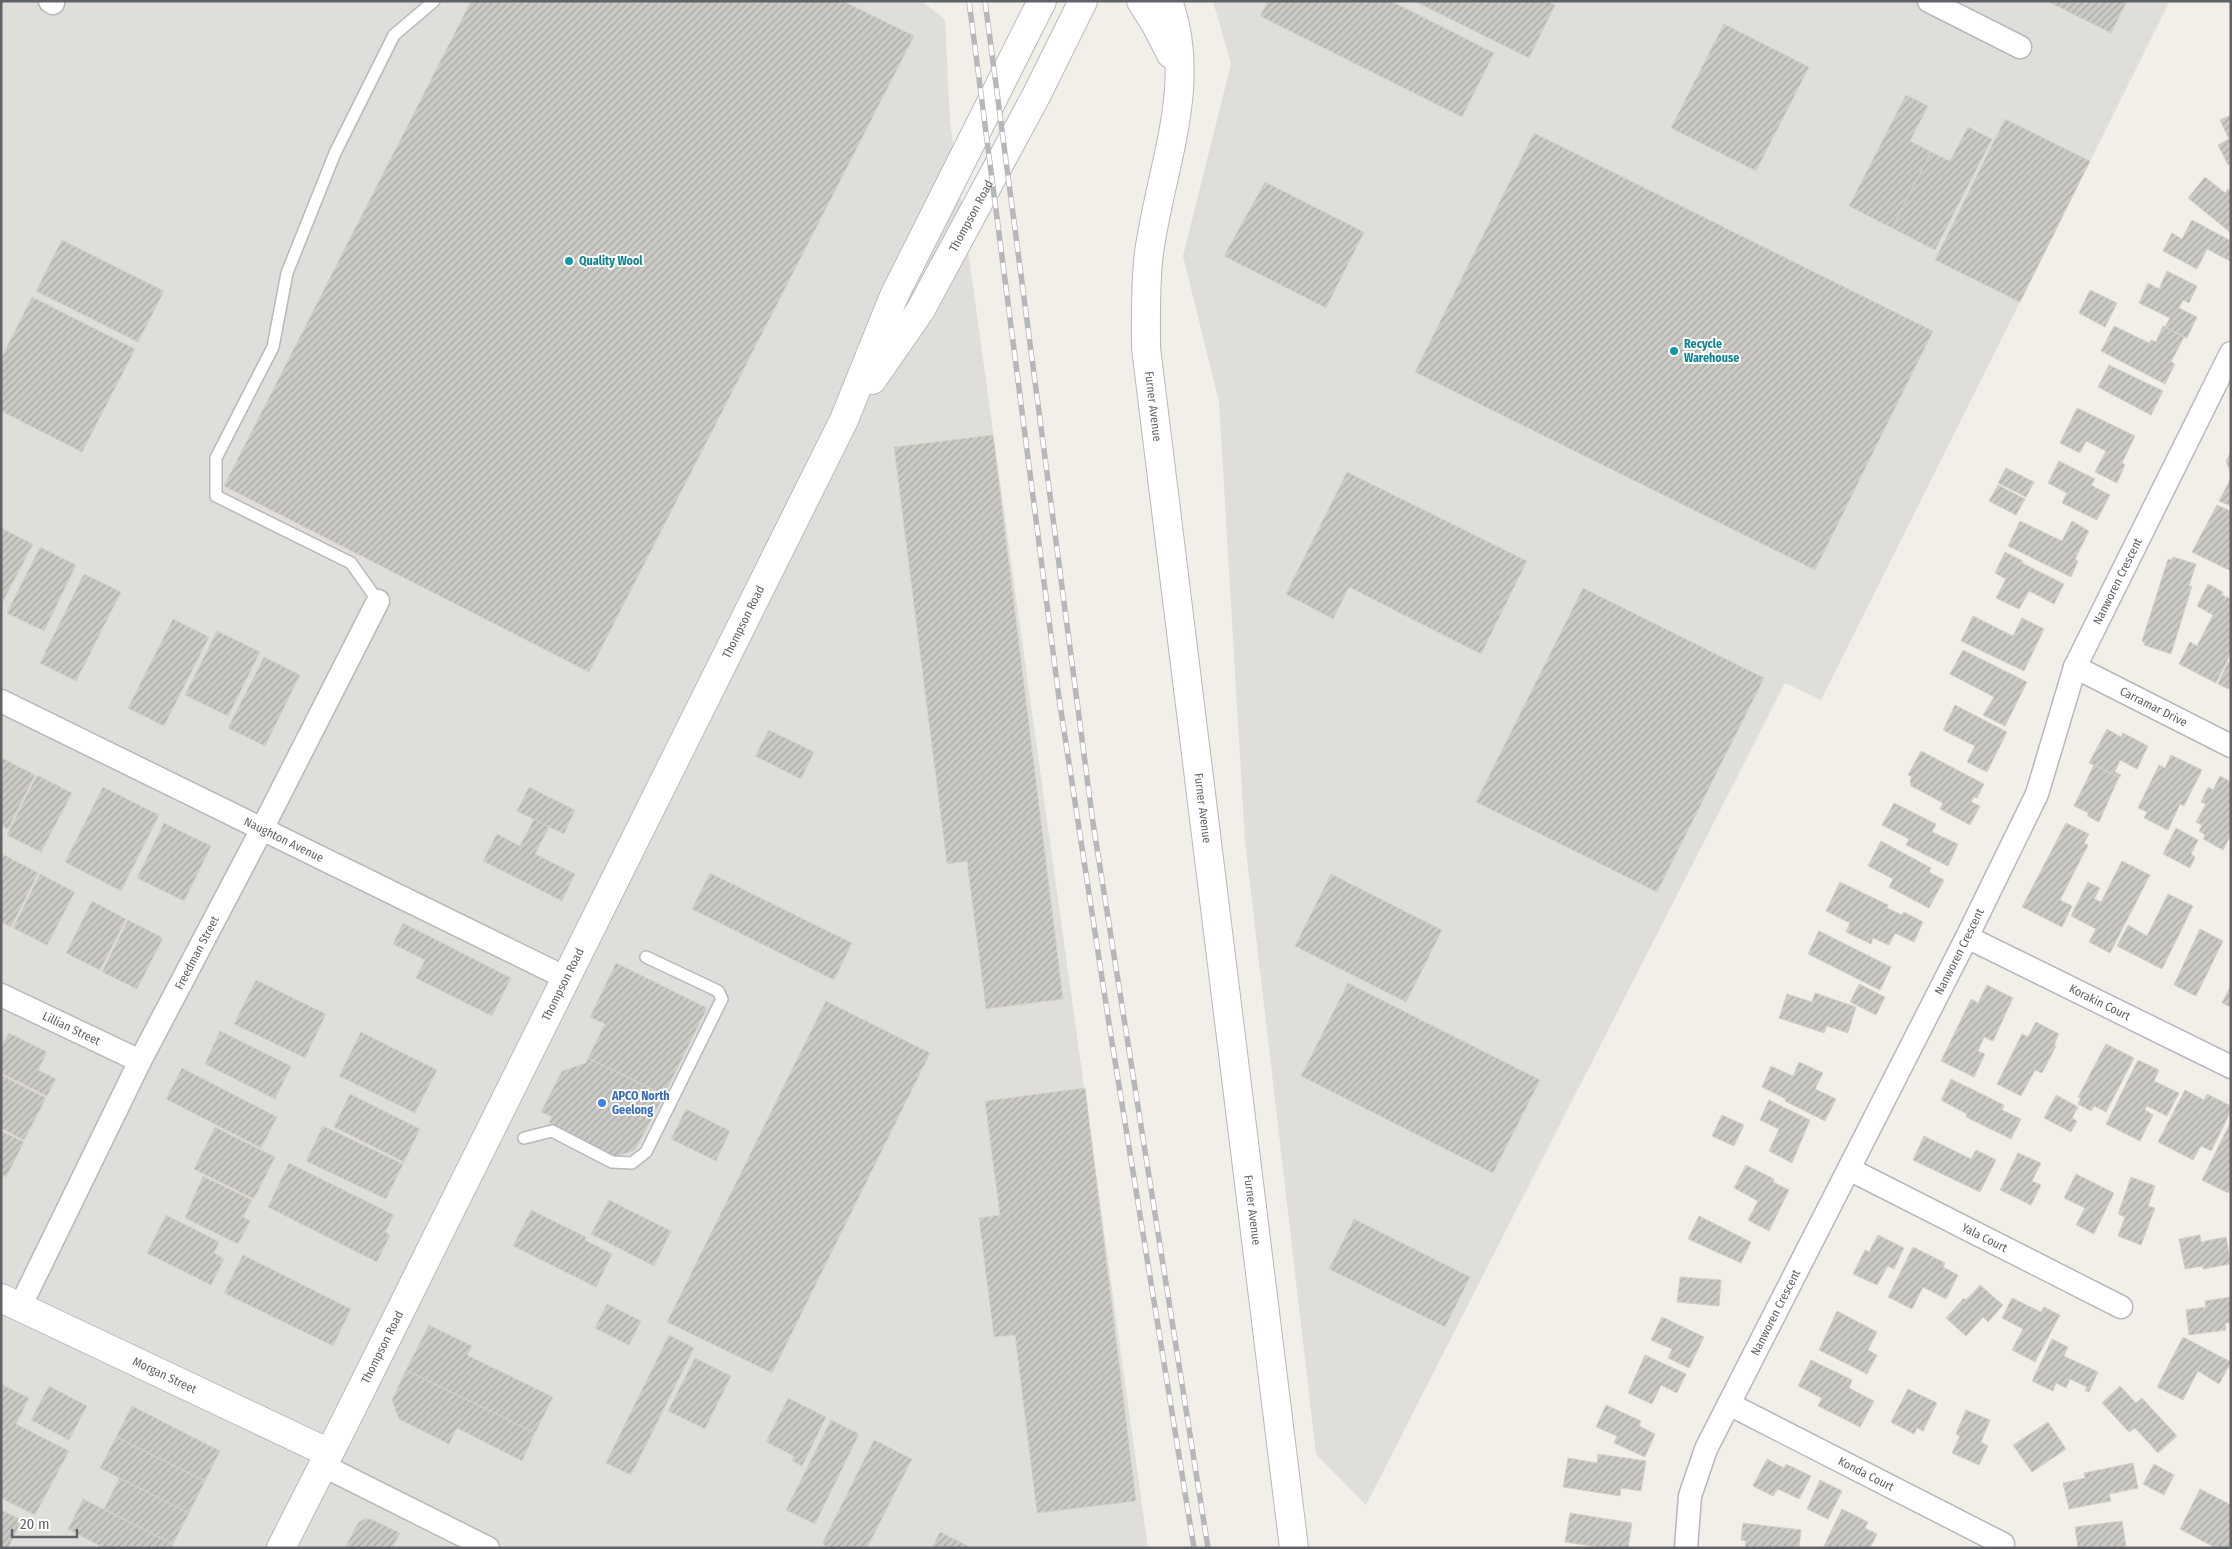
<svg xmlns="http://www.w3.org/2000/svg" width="2232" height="1549" viewBox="0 0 2232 1549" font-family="'Fira Sans Condensed',sans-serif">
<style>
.industrial{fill:#e0deda}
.building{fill:url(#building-hatch);stroke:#d6d1c6}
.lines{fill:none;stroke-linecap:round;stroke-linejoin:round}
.service-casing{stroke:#b5b8bc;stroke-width:14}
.minor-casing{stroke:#b5b8bc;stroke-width:25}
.tertiary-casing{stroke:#b5b8bc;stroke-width:30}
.secondary-casing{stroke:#b6babf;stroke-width:30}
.service{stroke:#fff;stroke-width:11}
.minor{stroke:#fff;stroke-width:22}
.tertiary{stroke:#fff;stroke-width:28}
.secondary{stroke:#fff;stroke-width:28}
.rail-casing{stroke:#b6b7b8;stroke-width:5.5}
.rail{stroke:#fff;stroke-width:4;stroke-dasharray:11;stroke-linecap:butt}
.culture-dot{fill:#0f9aa8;stroke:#fff;stroke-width:2}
.shop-dot{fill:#3f7fe0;stroke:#fff;stroke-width:2}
.labels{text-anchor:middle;stroke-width:4;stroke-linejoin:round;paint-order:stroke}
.street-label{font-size:12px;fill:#5f6368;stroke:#fff}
.culture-label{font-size:12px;font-weight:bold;fill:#0d838f;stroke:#fff;text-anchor:start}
.shop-label{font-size:12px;font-weight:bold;fill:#366cbe;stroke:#fff;text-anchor:start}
</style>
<defs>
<pattern id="building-hatch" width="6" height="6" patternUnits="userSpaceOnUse" patternTransform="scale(1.25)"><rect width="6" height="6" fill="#cccac5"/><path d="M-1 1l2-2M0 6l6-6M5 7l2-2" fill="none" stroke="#a9a8a4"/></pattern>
</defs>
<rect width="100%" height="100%" fill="#f1efe8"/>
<path class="industrial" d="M1 1H921L945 19 950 121 1148 1548H1Z
M1213 1H2170L1821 700 1785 683 1366 1505 1316 1454 1245 841 1219 402 1183 256 1231 64Z"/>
<path class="building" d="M471 1H843L914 36 589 672 224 486Z
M1268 1H1391L1494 53 1462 117 1260 16Z
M1414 1H1547L1555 5 1529 58Z
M2047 1H2127L2111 33Z
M1724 24 1809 67 1756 171 1671 128Z
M1906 95 1928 106 1910 141 1931 152 1892 228 1849 206Z
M2231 115V163L2228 165 2218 145 2229 139 2220 120Z
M2005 119 2090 161 2020 302 1935 260Z
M1968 127 1992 139 1935 250 1892 228 1931 152 1950 161Z
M1534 133 1933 331 1815 570 1415 372Z
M2205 177 2225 193 2228 189 2231 191V233L2188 198Z
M1265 182 1364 232 1326 308 1224 256Z
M2192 220 2231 241 2230 261 2207 249 2197 269 2163 251 2172 233 2182 239Z
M62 240 164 291 138 342 36 291Z
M2167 271 2197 286 2189 303 2183 300 2179 308 2197 317 2187 338 2165 327 2170 318 2139 303 2148 283 2159 289Z
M2090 290 2117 303 2105 327 2079 313Z
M32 297 135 349 82 452 1 411V359Z
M2114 326 2149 343 2151 340 2156 342 2163 326 2184 337 2171 362 2175 364 2165 384 2101 351Z
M2109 365 2163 391 2151 415 2098 387Z
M2077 408 2135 436 2122 463 2125 465 2117 483 2095 472 2106 451 2086 441 2080 453 2060 443Z
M993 435 1063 999 986 1009 967 861 947 864 894 447Z
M2231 452V474L2226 461Z
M2059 461 2095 479 2091 485 2110 495 2097 520 2062 503 2067 493 2048 483Z
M2006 468 2034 482 2026 497 1998 483Z
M1347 472 1527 561 1481 654 1349 587 1333 619 1286 594Z
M2231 478V506L2219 501Z
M1998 485 2025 499 2016 515 1989 501Z
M2217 505 2231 511V571L2192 552Z
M2020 521 2062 541 2072 521 2089 531 2075 559 2078 561 2071 577 2008 546Z
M1 528 33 544 1 605Z
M40 547 76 565 44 631 7 613Z
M2005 552 2023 561 2022 563 2064 584 2054 604 2029 591 2019 609 1996 598 2006 579 1995 573Z
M2173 557 2196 564 2189 586H2192L2171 654 2144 645 2145 643 2142 641 2168 559 2171 560Z
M84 574 121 592 76 681 40 663Z
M2208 584 2223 592 2222 595 2231 599V653L2216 683 2179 664 2190 642 2197 646 2213 615 2197 606Z
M1583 588 1764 678 1657 892 1476 802Z
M1973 616 2013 636 2022 618 2044 629 2024 671 1961 641Z
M173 619 209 637 164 726 128 708Z
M217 631 260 652 228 716 185 695Z
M1963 650 2027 682 2005 726 1983 715 1994 697 1950 674Z
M264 657 300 675 265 746 228 728Z
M2228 662 2231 664V690L2218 684Z
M1955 705 2007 732 1987 772 1967 762 1975 746 1943 730Z
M2107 729 2121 737 2123 733 2148 746 2137 769 2120 760 2115 772 2121 775 2120 777 2089 763Z
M769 730 814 752 801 779 755 756Z
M1921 751 1984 784 1977 798 1974 797 1971 802 1980 806 1970 825 1940 809 1943 803 1911 786 1910 781 1912 777 1908 775Z
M2171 755 2202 770 2184 806 2180 804 2168 830 2144 818 2147 812 2138 808 2159 765 2165 768Z
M2 758 35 775 8 829 1 826Z
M2094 765 2119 777 2099 822 2087 816 2089 813 2074 806Z
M37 775 72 793 41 852 7 835Z
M2220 776 2231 782V834L2223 850 2203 839 2205 835 2199 831 2202 825 2196 822 2206 804 2201 802 2208 787 2213 790Z
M103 787 159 815 121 891 65 862Z
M529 787 575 810 564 834 517 811Z
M1894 803 1936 824 1932 832 1958 844 1948 866 1906 845 1909 839 1882 825Z
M534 819 549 827 535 854 575 874 562 901 483 861 497 834 520 846Z
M164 823 211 846 184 901 137 878Z
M2066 823 2089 834 2084 843 2088 845 2060 900 2072 906 2062 927 2022 907Z
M2176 828 2198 840 2191 854 2195 857 2190 868 2163 854Z
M1881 841 1931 868 1929 872 1944 880 1929 908 1889 887 1893 879 1868 866Z
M4 855 38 873 11 927 1 922V860Z
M2122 861 2150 875 2110 953 2089 942 2096 929 2071 916 2088 882 2100 888 2094 899 2101 902Z
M710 873 852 943 834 980 692 909Z
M40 874 75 892 47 945 13 928Z
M1331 874 1442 930 1406 1002 1295 946Z
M1840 882 1888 905 1887 908 1902 915 1904 912 1923 922 1914 942 1895 933 1889 945 1873 938 1871 944 1846 932 1850 923 1826 911Z
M2168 894 2193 906 2162 969 2117 946 2128 925 2147 936Z
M92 901 126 919 100 970 66 953Z
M128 920 163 938 137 989 102 972Z
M403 923 511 978 492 1016 416 978 425 960 393 944Z
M2200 929 2223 941 2196 996 2174 985Z
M1819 931 1891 967 1880 990 1808 954Z
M616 963 707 1008 664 1095 588 1058 605 1024 590 1017Z
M256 980 326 1014 305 1058 234 1024Z
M1348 983 1540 1080 1493 1173 1301 1076Z
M1859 984 1885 997 1876 1015 1850 1002Z
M1987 985 2013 998 1993 1041 1984 1037 1978 1051 1985 1054 1974 1077 1941 1061 1971 999 1978 1003Z
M2231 985V1007L2222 1003Z
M1815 993 1856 1007 1848 1033 1827 1026 1824 1033 1779 1018 1787 994 1812 1002Z
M826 1001 930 1053 772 1373 667 1322Z
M2036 1022 2059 1034 2054 1045 2056 1046 2042 1073 2035 1070 2021 1096 1997 1084 2022 1034 2028 1037Z
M220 1031 291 1066 275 1099 205 1064Z
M361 1032 437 1070 415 1113 339 1076Z
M9 1033 47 1052 38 1070 56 1079 47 1096 1 1073V1047Z
M2106 1044 2134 1058 2106 1112 2094 1106 2091 1111 2078 1104 2081 1098 2078 1097Z
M588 1058 664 1095 635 1150 615 1157 549 1123 552 1117 541 1112 562 1071 586 1063Z
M2138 1060 2159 1070 2154 1081 2179 1093 2167 1116 2147 1106 2145 1110 2153 1115 2140 1141 2106 1124Z
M1799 1062 1823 1073 1815 1089 1836 1099 1825 1121 1785 1101 1786 1099 1762 1087 1771 1066 1793 1076Z
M182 1068 277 1117 261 1148 166 1099Z
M1 1075 46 1098 24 1140 1 1128Z
M1951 1079 2004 1105 2002 1110 2021 1119 2011 1139 1966 1117 1967 1114 1941 1100Z
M1085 1088 1136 1501 1037 1513 1015 1335 994 1337 979 1218 1000 1215 985 1101Z
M2185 1090 2204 1100 2207 1094 2231 1106V1111L2211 1151 2201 1146 2193 1160 2158 1142Z
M350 1094 420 1129 404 1162 334 1127Z
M2056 1095 2078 1107 2072 1118 2077 1121 2071 1132 2044 1118Z
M1769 1100 1810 1120 1792 1163 1769 1151 1779 1129 1760 1120Z
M686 1109 730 1131 716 1161 671 1139Z
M1722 1115 1744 1125 1734 1146 1712 1136Z
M2231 1121V1188L2228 1193 2202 1180Z
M323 1126 403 1164 386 1199 306 1161Z
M215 1127 275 1157 254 1199 194 1169Z
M1 1131 24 1142 6 1177 1 1174Z
M1924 1136 1971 1159 1976 1150 1996 1160 1980 1192 1913 1160Z
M2018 1153 2041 1163 2032 1181 2041 1185 2031 1205 2000 1190Z
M289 1163 394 1215 385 1232 390 1235 377 1262 268 1207Z
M1746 1165 1774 1179 1773 1182 1789 1190 1769 1231 1748 1220 1758 1201 1734 1188Z
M2076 1174 2114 1193 2094 1234 2076 1225 2085 1208 2064 1198Z
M203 1176 252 1200 243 1217 250 1221 238 1244 185 1218Z
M2131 1177 2155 1186 2148 1206 2155 1208 2141 1245 2118 1236 2125 1217 2118 1214Z
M609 1200 671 1231 654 1266 591 1234Z
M531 1210 586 1237 585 1240 612 1254 596 1287 513 1246Z
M166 1215 219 1242 214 1253 224 1259 211 1285 147 1253Z
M1699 1216 1751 1242 1741 1263 1688 1239Z
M1354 1219 1470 1277 1445 1327 1329 1269Z
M1878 1235 1904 1248 1894 1269 1888 1266 1877 1285 1853 1274 1865 1250 1869 1252Z
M2200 1235 2201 1242 2226 1237 2231 1264 2203 1269V1266L2185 1269 2179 1239Z
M1913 1247 1945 1263 1943 1267 1958 1275 1946 1299 1923 1287 1912 1309 1888 1297Z
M243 1255 351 1309 333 1346 224 1293Z
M1680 1277 1721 1280 1719 1306 1677 1302Z
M1980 1285 2003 1305 1988 1322 1983 1317 1966 1336 1946 1318 1964 1298 1966 1300Z
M2231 1297V1323H2225L2226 1330 2189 1335 2186 1310 2206 1307 2205 1301Z
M2012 1298 2041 1312 2044 1307 2060 1315 2035 1362 2012 1350 2023 1329 2002 1318Z
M607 1304 641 1321 629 1345 595 1328Z
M1837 1311 1877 1332 1868 1350 1877 1355 1867 1374 1819 1350Z
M1662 1317 1704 1337 1689 1368 1668 1358 1672 1349 1651 1340Z
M429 1325 472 1346 467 1355 553 1397 535 1433 406 1370Z
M669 1335 694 1348 631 1475 606 1463Z
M2183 1337 2231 1362 2219 1384 2198 1371 2183 1400 2157 1387Z
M2052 1339 2068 1347 2064 1356 2098 1372 2089 1392 2085 1391 2087 1387 2070 1379 2066 1388 2056 1383 2053 1391 2032 1381Z
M1645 1355 1686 1374 1677 1393 1661 1385 1652 1404 1628 1393Z
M695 1358 731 1376 705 1429 668 1411Z
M1811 1360 1852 1380 1849 1388 1874 1401 1860 1427 1818 1406 1822 1398 1798 1386Z
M406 1370 535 1433 522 1461 457 1428 449 1444 399 1419 392 1400Z
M1 1384 29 1398 16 1424 69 1451 35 1515 1 1498Z
M49 1386 87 1406 69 1440 31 1420Z
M2120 1386 2136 1403 2142 1398 2177 1436 2158 1453 2135 1428 2129 1432 2102 1403Z
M1908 1389 1937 1403 1923 1431 1917 1428 1914 1434 1891 1422Z
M788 1398 826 1417 802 1466 792 1461 794 1456 766 1442Z
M1606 1405 1641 1421 1639 1426 1655 1434 1645 1457 1614 1443 1617 1436 1596 1427Z
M132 1406 220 1451 205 1481 116 1437Z
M1966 1410 1990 1420 1981 1442 1988 1446 1979 1465 1952 1453 1960 1436 1956 1434Z
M831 1420 859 1434 815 1524 786 1510Z
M2048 1422 2066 1449 2032 1472 2013 1445Z
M116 1437 205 1481 189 1513 100 1468Z
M874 1440 912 1459 867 1548H830L822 1544Z
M1598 1454 1646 1461 1641 1491 1621 1488 1620 1496 1563 1487 1568 1458 1597 1463Z
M1767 1459 1784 1468 1786 1464 1811 1476 1799 1499 1778 1489 1773 1496 1753 1486Z
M2133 1463 2138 1488 2109 1494 2111 1501 2069 1509 2063 1483 2085 1478 2084 1473Z
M2154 1464 2174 1475 2164 1495 2143 1484Z
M115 1476 189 1513 173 1544 100 1507 104 1509 119 1479Z
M1820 1480 1842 1491 1828 1519 1807 1509Z
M2200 1489 2231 1505V1548H2216L2180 1529Z
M83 1499 173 1544 171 1548H104L68 1529Z
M1842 1509 1868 1522 1865 1528 1877 1534 1870 1548H1823Z
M1 1510 22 1520 8 1548H1Z
M1570 1513 1632 1523 1628 1548H1604L1565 1542Z
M364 1519H371L400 1533 392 1548H345L358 1523Z
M2122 1521 2126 1546 2078 1548 2075 1527Z
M1743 1523 1801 1530 1799 1547 1745 1548 1746 1541 1741 1540Z
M940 1532 968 1546 967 1548H932Z"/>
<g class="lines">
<defs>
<path id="service" d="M378 601 351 563 216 496V458L273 347 287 273 335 153 394 35 434 1
M524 1138 552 1131 612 1162 632 1163 646 1152 722 999 718 991 646 957"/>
<g id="minor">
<path d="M50 1 53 3"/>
<path d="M1929 1 2020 47"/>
<path id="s1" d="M2075 667 2231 746"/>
<path id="s2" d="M1 701 566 978"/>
<path id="s3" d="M1967 937 2231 1067"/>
<path id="s4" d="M1 995 140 1061"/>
<path id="s5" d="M1849 1169 2121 1307"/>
<path id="s6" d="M20 1307 140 1061 262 829 378 601"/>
<path id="s7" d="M1729 1404 2003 1544"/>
<path d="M322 1465 488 1548"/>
<path id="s8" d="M1686 1548 1690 1496 1706 1449 1967 937 2037 794 2075 667 2231 353"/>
</g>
<g id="tertiary">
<path d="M1141 1 1156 25 1171 54"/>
<path id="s9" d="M1168 1C1199 84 1160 170 1149 253 1145 284 1146 316 1146 348L1294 1548"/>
</g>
<g id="secondary">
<path id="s10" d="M872 380 920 311 1036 96 1083 1"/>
<path id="s11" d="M1 1298 329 1453"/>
<path id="s12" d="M281 1548 343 1426 844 420 894 296 1042 1"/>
</g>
</defs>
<use href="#service" class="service-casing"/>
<use href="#minor" class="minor-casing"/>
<use href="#tertiary" class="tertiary-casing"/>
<use href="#secondary" class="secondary-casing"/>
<use href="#service" class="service"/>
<use href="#minor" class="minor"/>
<use href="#tertiary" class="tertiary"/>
<use href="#secondary" class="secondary"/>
<defs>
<path id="rail" d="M969 1 1059 698 1110 1030 1194 1548
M985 1 1093 823 1208 1548"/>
</defs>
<use href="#rail" class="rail-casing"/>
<use href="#rail" class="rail"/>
</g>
<g class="culture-dot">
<circle cx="569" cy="261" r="5"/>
<circle cx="1674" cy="351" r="5"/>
</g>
<circle class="shop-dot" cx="602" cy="1103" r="5"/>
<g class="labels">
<g class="street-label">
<text dy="4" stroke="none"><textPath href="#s10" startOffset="192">Thompson Road</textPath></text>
<text dy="4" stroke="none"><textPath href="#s9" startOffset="410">Furner Avenue</textPath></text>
<text dy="4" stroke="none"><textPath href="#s8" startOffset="1064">Nanworen Crescent</textPath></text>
<text dy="4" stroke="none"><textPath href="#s12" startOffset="1035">Thompson Road</textPath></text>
<text dy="4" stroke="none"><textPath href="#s1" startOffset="88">Carramar Drive</textPath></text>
<text dy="4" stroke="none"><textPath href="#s9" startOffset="815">Furner Avenue</textPath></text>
<text dy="4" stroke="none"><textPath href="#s2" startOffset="315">Naughton Avenue</textPath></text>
<text dy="4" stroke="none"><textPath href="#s8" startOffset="660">Nanworen Crescent</textPath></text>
<text dy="4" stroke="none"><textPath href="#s6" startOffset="396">Freedman Street</textPath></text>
<text dy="4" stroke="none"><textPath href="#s12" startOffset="630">Thompson Road</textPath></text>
<text dy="4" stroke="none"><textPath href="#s3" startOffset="148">Korakin Court</textPath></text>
<text dy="4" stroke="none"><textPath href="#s4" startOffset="78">Lillian Street</textPath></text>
<text dy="4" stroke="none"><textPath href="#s9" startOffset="1220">Furner Avenue</textPath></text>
<text dy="4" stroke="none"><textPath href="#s5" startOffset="152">Yala Court</textPath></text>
<text dy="4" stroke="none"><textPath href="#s8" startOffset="255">Nanworen Crescent</textPath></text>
<text dy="4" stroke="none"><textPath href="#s12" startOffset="225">Thompson Road</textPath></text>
<text dy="4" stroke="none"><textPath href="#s11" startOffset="181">Morgan Street</textPath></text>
<text dy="4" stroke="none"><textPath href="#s7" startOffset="154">Konda Court</textPath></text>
</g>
<g class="culture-label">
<text x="579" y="265">Quality Wool</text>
<text x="1684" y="348">Recycle<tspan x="1684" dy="14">Warehouse</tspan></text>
</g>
<g class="shop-label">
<text x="612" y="1100">APCO North<tspan x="612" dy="14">Geelong</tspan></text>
</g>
</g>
<rect width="2232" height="1549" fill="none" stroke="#5f6368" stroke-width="5"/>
<path d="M12 1529v8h65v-8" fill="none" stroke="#5f6368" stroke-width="2.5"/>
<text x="20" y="1529" font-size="15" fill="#5f6368" stroke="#ffffff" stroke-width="4" paint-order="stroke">20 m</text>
</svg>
